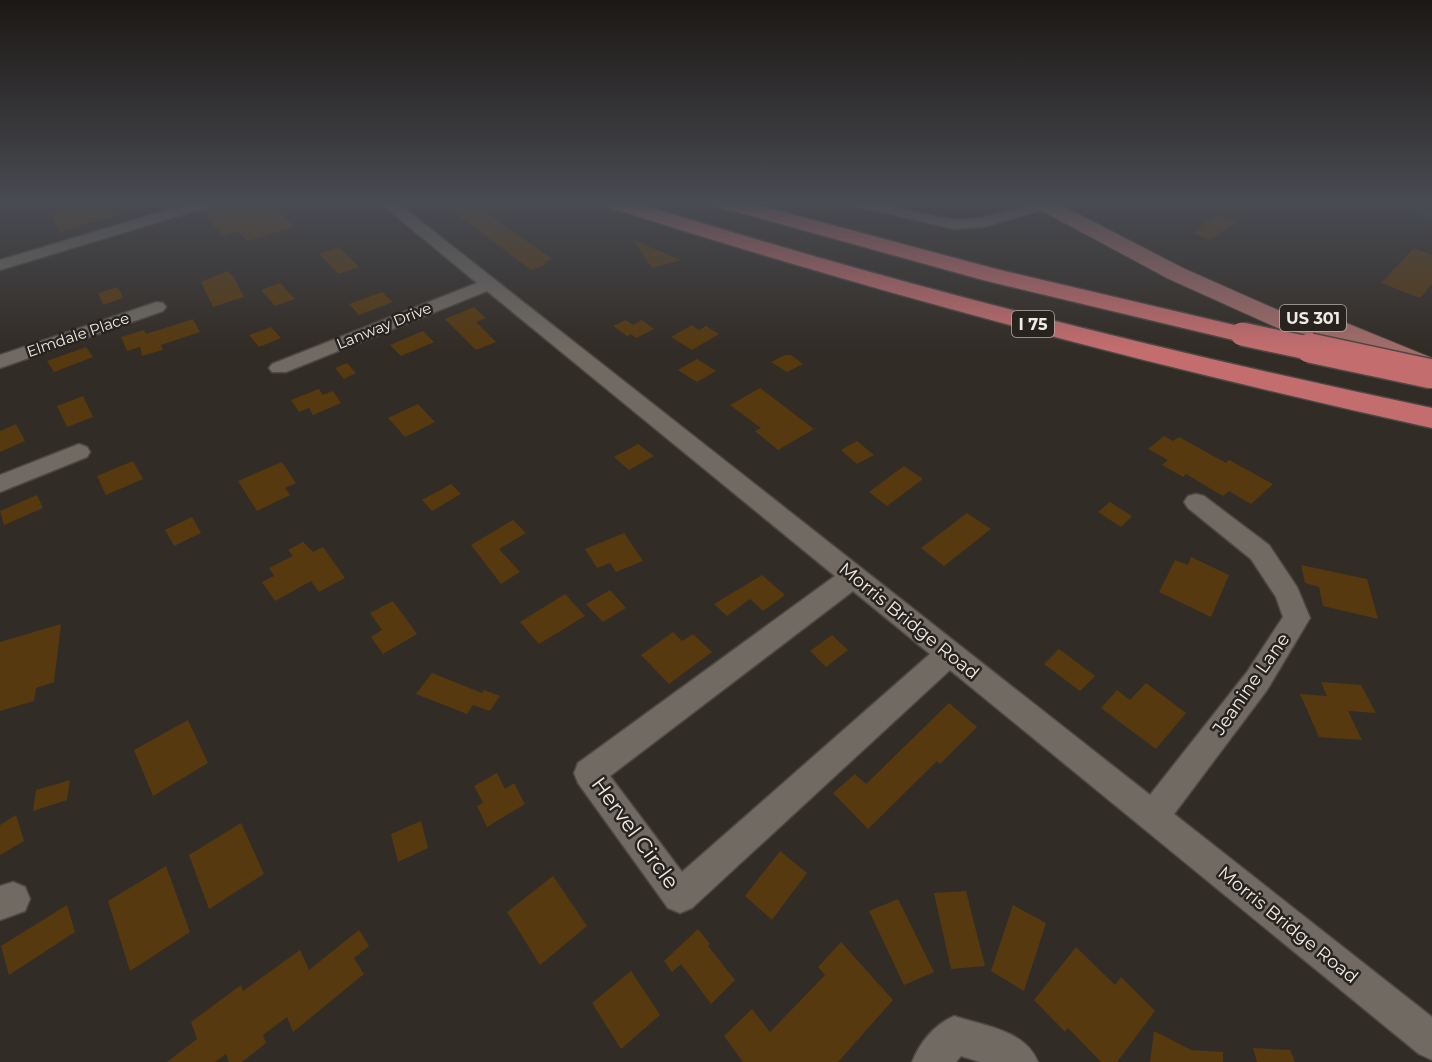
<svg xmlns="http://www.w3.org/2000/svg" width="1432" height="1062" viewBox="0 0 1432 1062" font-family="Montserrat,sans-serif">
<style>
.green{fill:#214431}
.building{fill:#56390f}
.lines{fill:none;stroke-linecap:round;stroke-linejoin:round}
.minor-casing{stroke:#4c4843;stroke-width:3}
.major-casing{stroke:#4c4843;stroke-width:2}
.highway-casing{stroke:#4c4843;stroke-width:3}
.minor{fill:#706a63;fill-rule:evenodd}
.major{fill:#a26c6a;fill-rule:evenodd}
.highway{fill:#c36d6e;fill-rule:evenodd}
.highway-bridge-far1-casing{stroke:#4c4843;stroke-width:26;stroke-linecap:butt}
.highway-bridge-casing{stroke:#4c4843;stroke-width:32;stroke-linecap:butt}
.highway-bridge-far1{stroke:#c36d6e;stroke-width:23}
.highway-bridge{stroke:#c36d6e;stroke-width:29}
.labels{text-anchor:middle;stroke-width:5;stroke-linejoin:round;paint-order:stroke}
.far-street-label{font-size:15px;fill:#eeebe7;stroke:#28231d}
.shield{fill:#28231d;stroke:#b3afaa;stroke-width:1.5}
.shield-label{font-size:16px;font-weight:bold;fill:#eeebe7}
.street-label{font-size:18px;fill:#eeebe7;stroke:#28231d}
.near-street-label{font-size:21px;fill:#eeebe7;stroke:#28231d}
</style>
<rect width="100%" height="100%" fill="#322c26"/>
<path class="green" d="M1380 201H1432V219Z"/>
<path class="building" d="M83 201H101L104 205 108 204 116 215 60 232 50 215 86 204Z
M256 201 262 204 270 201 294 227 247 241 238 231 224 236 205 216Z
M439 201H470L552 259 544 262 547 264 531 270Z
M1218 215 1236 222 1209 240 1193 233 1204 227 1199 226Z
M633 240 681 260 652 268Z
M339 247 359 267 338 274 319 254Z
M1414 248 1432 255V284L1420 298 1381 283Z
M227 271 233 276 244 297 213 307 201 282Z
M280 283 295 299 275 306 261 290Z
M118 287 123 298 103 305 98 293Z
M382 292 393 302 359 315 349 304Z
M474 307 486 318 476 322 496 342 476 350 445 319Z
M193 319 200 332 161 345 163 350 142 356 140 347 127 351 121 337 144 330 146 334Z
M626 320 633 325 642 320 654 329 636 338 631 334 627 336 613 326Z
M692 325 699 330 706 326 719 334 692 350 671 337Z
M271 327 281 338 259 347 249 335Z
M423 331 434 342 401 356 390 345Z
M86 347 93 357 54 372 47 361Z
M785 355H791L803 364 787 372 771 362Z
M697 359 716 371 697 382 678 370Z
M347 363 356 373 344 379 335 368Z
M760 388 789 410 814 429 778 450 755 431 761 428 730 405Z
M319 389 323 395 333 391 341 403 313 415 309 408 299 412 291 400Z
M83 396 93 417 67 427 57 406Z
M418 404 435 422 405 437 388 418Z
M16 424 25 441 0 452V431Z
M1164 436 1173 441 1179 437 1226 463 1229 460 1273 484 1251 504 1229 491 1223 496 1186 474 1183 477 1162 465 1168 460 1148 449Z
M857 441 874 455 857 464 841 450Z
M638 444 654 456 629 470 614 457Z
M133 461 143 479 106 495 97 476Z
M282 462 296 483 285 488 290 495 257 511 238 481Z
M904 466 923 479 887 506 869 492Z
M451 484 461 494 432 511 422 500Z
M37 495 43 508 4 525 0 511Z
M1110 502 1132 516 1121 527 1098 512Z
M967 513 991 529 944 566 921 548Z
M192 517 201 533 174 546 165 530Z
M513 520 526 533 499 549 520 572 501 584 471 545Z
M624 533 643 561 616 572 610 563 597 568 585 549Z
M303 542 313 552 323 547 345 578 319 592 311 581 275 601 262 582 274 576 269 568 293 556 288 550Z
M1191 557 1229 575 1211 617 1159 592 1175 560 1188 565Z
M1301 565 1367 579 1378 619 1323 606 1319 587 1305 583Z
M762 575 785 595 763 611 750 599 727 616 714 604Z
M610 590 626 608 603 622 586 604Z
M565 594 585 616 539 644 520 622Z
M393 601 417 634 383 654 371 637 382 630 370 613Z
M61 624 54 682 36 688 34 701 0 711V642Z
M673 632 682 641 693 634 712 652 669 684 641 655Z
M832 635 848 650 826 667 810 651Z
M1059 649 1095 676 1080 691 1044 664Z
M432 673 482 693 484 690 500 696 490 711 473 705 467 714 416 694Z
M1321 682 1361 685 1376 713 1348 711 1362 740 1319 737 1300 694 1327 696Z
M1146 683 1186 713 1156 749 1101 708 1117 690 1130 700Z
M949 703 977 727 940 764 937 761 868 829 833 793 855 774 866 784Z
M188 720 208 763 153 796 134 750Z
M497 773 505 789 514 783 525 804 487 827 477 806 483 803 474 786Z
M70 780 67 800 33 811 36 790Z
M16 815 24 841 0 855V825Z
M421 821 428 848 398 862 391 834Z
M241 823 264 874 209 909 189 855Z
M780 851 807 873 772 920 745 896Z
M166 866 190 932 130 971 108 901Z
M553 876 587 926 540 965 507 912Z
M966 891 985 966 951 969 934 893Z
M898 899 934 972 904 985 869 911Z
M67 905 75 932 9 975 1 946Z
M1013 905 1046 923 1024 991 991 971Z
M698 929 710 944 708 946 735 980 711 1004 681 964 672 972 664 961Z
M359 930 369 946 354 958 364 974 293 1032 287 1017 263 1035 266 1043 242 1062H229L226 1054 215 1062H167L197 1039 191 1022 241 985 243 991 300 950 309 970Z
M841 942 893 1000 838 1062H743L724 1036 752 1009 770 1032 825 975 818 967Z
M1076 947 1115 985 1121 977 1155 1011 1117 1062H1101L1068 1028 1065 1032 1034 1000Z
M631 971 660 1015 621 1049 592 1003Z
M1154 1031 1191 1050 1223 1052V1062H1150Z
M1253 1048 1290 1050 1295 1062H1257Z"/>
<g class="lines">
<defs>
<path id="minor" d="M198 201H221L218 204 0 270V260Z
M378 201H395L1150 795 1247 672 1283 617 1276 597 1251 559 1188 508 1184 502 1188 496 1196 494 1204 496 1269 545 1297 587 1310 618 1267 690 1174 814 1432 1017V1060L1419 1054 950 670 692 908 680 913 668 908 578 783 574 773 578 763 835 576 487 291 286 372H272L269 368 272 364 477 283ZM853 591 930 654 682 872 610 776Z
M844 201C882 199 915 215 952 219 991 223 1026 199 1065 201L1062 204 984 227 953 229 847 204Z
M157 302 163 303 166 307 163 311 0 368V355Z
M79 444 87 447 90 452 87 457 0 492V475Z
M13 882 25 887 30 899 25 911 0 920V886Z
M954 1016C985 1026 1025 1030 1038 1062H980L961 1056 956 1062H912C920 1042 934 1025 954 1016Z"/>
<path id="major" d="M1028 201H1053L1185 269 1321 329 1318 325 1321 320 1330 318 1339 320 1432 358V373L1419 372 1358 346 1362 351 1358 356 1349 359 1340 356 1169 279 1031 205Z"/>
<path id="highway" d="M598 201H630C894 284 1161 351 1432 408V428C1152 366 875 293 602 205Z
M709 201H742L996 269 1251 329 1255 334 1251 339 1242 342 983 280 712 205Z"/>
</defs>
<use href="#minor" class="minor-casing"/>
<use href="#major" class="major-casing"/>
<use href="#highway" class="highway-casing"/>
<use href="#minor" class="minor"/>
<use href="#major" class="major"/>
<use href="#highway" class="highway"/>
<defs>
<path id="highway-bridge-far1" d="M1242 334 1317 350"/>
<path id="highway-bridge" d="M1310 348 1432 374"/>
</defs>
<use href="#highway-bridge-far1" class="highway-bridge-far1-casing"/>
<use href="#highway-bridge" class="highway-bridge-casing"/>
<use href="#highway-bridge-far1" class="highway-bridge-far1"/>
<use href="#highway-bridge" class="highway-bridge"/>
</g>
<linearGradient id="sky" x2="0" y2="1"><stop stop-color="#1c1815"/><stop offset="0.58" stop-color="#494b52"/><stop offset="1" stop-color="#494b52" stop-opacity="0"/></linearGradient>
<rect width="1432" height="349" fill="url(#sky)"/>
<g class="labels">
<g class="far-street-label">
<text transform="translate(384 326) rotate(-22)" y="5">Lanway Drive</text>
<text transform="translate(78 335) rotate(-19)" y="5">Elmdale Place</text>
</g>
<g class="shield">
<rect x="1280" y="305" width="66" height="26" rx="4.5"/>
<rect x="1012" y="311" width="42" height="26" rx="4.5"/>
</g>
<g class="shield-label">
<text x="1313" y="324">US 301</text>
<text x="1033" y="330">I 75</text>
</g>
<g class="street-label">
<text transform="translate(909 621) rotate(39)" y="6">Morris Bridge Road</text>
<text transform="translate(1251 684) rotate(-55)" y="6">Jeanine Lane</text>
<text transform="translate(1288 925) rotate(39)" y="6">Morris Bridge Road</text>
</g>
<g class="near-street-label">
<text transform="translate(635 833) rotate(54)" y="7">Hervel Circle</text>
</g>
</g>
</svg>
